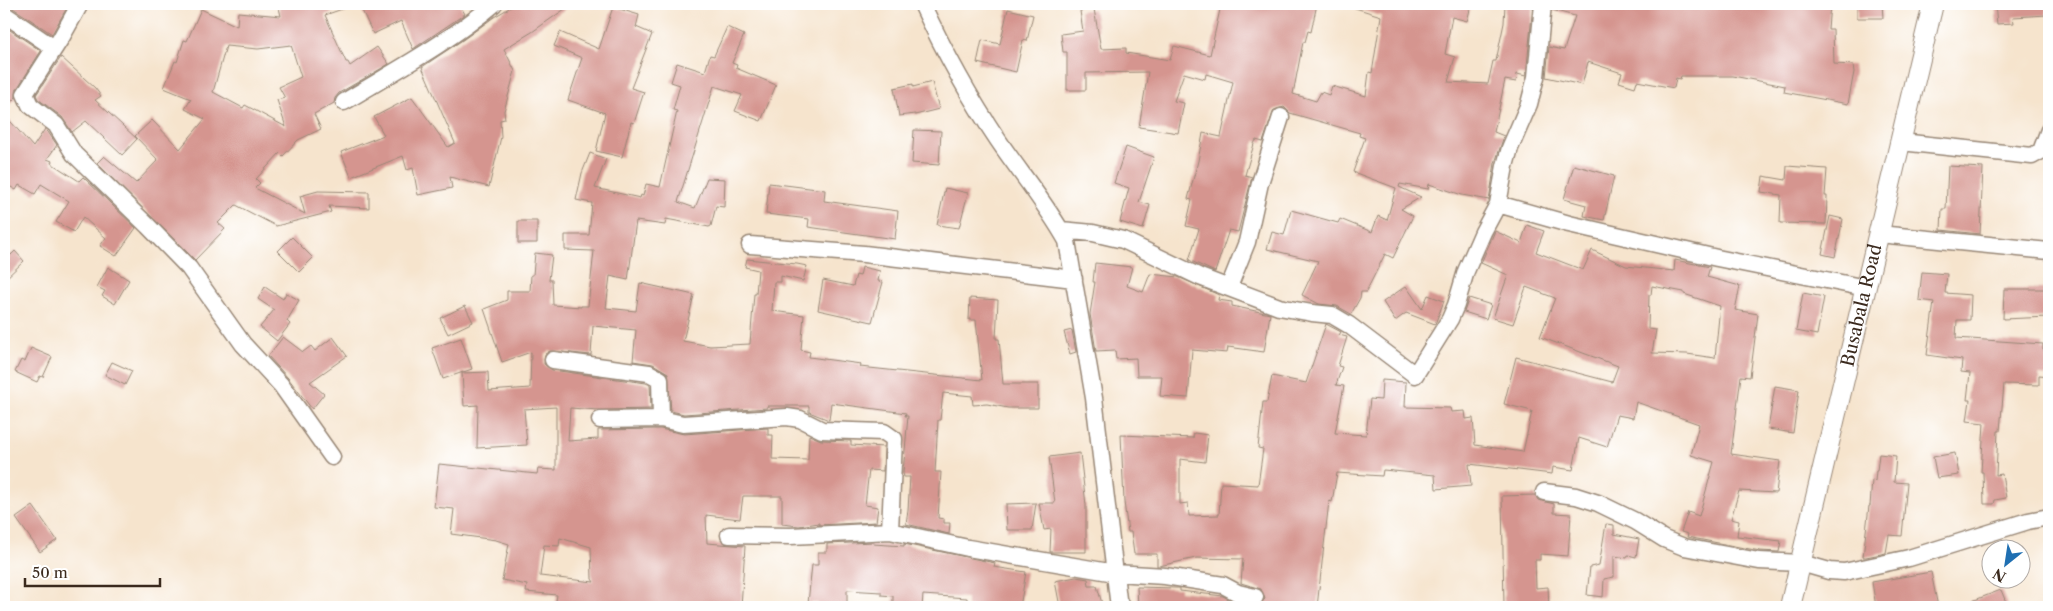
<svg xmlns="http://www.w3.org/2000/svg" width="2053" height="611" viewBox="0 0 2053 611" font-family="'Libre Caslon Text',serif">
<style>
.building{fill:#d5958f;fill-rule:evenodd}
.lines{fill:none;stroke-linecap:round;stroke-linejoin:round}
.minor-casing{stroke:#988776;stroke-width:19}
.tertiary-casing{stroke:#988776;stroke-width:22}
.minor{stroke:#fff;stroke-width:16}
.tertiary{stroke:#fff;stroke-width:20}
.labels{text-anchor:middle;stroke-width:4;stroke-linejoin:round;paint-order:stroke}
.street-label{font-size:18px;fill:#3b2a1e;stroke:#fff}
</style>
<rect width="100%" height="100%" fill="#fff"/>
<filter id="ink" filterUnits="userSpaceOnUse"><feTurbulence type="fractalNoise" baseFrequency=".02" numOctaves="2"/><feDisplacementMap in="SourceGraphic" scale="10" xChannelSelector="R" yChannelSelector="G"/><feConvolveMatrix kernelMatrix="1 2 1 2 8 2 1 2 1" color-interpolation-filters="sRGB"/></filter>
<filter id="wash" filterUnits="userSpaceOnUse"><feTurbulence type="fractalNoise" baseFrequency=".0096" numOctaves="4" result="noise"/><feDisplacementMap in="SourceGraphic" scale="20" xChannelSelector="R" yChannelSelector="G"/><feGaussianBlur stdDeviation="1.12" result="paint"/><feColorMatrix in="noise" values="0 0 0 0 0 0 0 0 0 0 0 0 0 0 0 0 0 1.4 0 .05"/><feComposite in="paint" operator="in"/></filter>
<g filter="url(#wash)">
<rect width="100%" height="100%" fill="#f6e4cd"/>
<g id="blocks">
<path class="building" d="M4 4H69L52 34 10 6Z
M278 4H350L351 6 325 15 346 62H348L350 66 377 47 389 64 339 93 335 98 334 103 314 114 321 129 298 140 283 156 280 153 256 179 260 183 255 188 305 214 300 196 318 191 369 192V208L329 206 331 212 276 226 236 205 218 223 225 229 195 260 97 163 104 156 136 183 158 160 135 136 152 120 180 149 205 119 185 109 191 99 164 88 175 61 177 62 184 40 187 41 201 9 237 26 238 12 281 16ZM291 45 301 77 279 87 285 98 277 100 286 127 245 105 243 108 213 92 226 46 258 49Z
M359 4H459L465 14 413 49 401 21 373 34Z
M516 4H572L532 32 504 49 515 71 504 111 505 119 500 120 501 137 489 187 450 177 452 188 418 195 413 168 407 170 403 156 351 177 341 152 384 135 374 117 412 97 448 147 455 143 422 67 464 39 494 17Z
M1227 4H1317L1311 32 1308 31 1305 42H1303L1293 94 1316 101 1321 92 1329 95 1332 86 1366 96 1369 72 1372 73 1381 16 1352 7 1353 4H1460L1471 6 1467 21 1452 17 1445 54 1455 57 1448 82 1488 84 1493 61H1496L1504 23 1505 4H1533L1526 76 1517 74 1516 82 1505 80 1494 132 1504 136 1495 163 1489 200 1462 195 1429 184 1428 189 1400 184 1399 187 1421 197 1401 209 1413 216 1393 258 1385 254 1366 292H1361L1360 298 1351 314 1337 306 1319 304 1302 295 1318 261 1267 249 1272 232 1284 235 1291 210 1338 223 1340 219 1372 232 1378 216 1387 220 1396 188 1353 172 1365 138 1359 136 1360 133 1290 113 1284 107 1274 110 1263 142 1256 140 1254 144 1245 175 1252 177 1238 232 1229 230 1215 272 1189 260 1199 229 1186 226 1192 200 1188 199 1198 161 1203 133 1221 137 1233 82 1206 74 1205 79 1184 73 1174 101 1184 103 1178 133 1139 127 1148 72 1086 73V90H1067V52H1063L1061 34 1083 31 1080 11 1094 9 1101 49 1126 48V53L1170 60 1174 46 1210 55 1221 5 1226 7Z
M1553 4H1830L1828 29H1833L1834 64 1853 65 1854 72 1848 104 1784 92 1785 86 1733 76H1681L1680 79 1676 78 1674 88 1637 81 1635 87 1619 82 1622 73 1588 62 1582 85 1546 77 1549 47 1564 50 1575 16 1552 10Z
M1857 4H1882L1883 18H1857Z
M1995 4H2046L2047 15 2013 17 2014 23 1997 24Z
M613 7 639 15 636 27 652 34 631 88 644 92 634 123 631 122 622 157 596 151 605 113 568 100 582 58 554 46 560 32 599 49Z
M1008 9 1033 15 1027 41 1023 40 1016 72 977 63 982 40 1000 44Z
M4 26 41 51 17 89 16 97 4 109Z
M727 27 744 35 732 63 737 65 736 68 776 85 761 121 735 111 742 95 714 86 678 202 695 208 707 178 725 179 724 207 716 206 711 226 709 227 666 219 665 225 636 221 628 280 610 276 606 308 636 311 640 283 694 295 683 341 710 346 750 344 754 294H756L758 270 745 267 747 259 797 264 807 266 803 281 781 276V282H774L772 311 804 315 801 350 810 352 809 357 861 364 860 367 982 380 976 320H969L970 298 998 300 996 339H999L1003 384H1038V408H1008L987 404 973 405 972 396 943 393 940 420H938L935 472H941L938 518 944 519V523H950L949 534 906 524 908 510 910 477H904L903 473 908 416H905L906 413 831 403 829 420 809 412V406H767V408L684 414 671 411 668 373 653 364 633 361 636 330 593 326 591 355 550 351 545 354 544 364 552 370 646 383 650 385 651 409 598 410 570 408 568 441 598 439V430L660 429 684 434 768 428V435H773L772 459 808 460 809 435 821 440 851 441V445L884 447 883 471 869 470 865 505 878 507 876 522 819 525V523L799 526 782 524V496H743L740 519 706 515 707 543 745 546 741 607H555L557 595 526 592 527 585 502 580 509 544 496 540 451 534 454 509 434 507 439 464 537 474 538 469 556 470V407L524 409 527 445 477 448 478 405 464 406 462 373 488 372 489 391 530 388 531 352 502 362 484 309 507 300V291H530L531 275H533L535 253 552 255 549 280H552L553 305 581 307V306H588L594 251 565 250V235H589L592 203 576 200 582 173 590 153 606 159 595 188 640 198 641 195 643 196 646 184 660 187 677 111 673 110 680 85 671 82 677 63 705 72 710 55 714 56ZM560 538 591 547 592 579 594 582 540 576 544 545 559 546Z
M61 57 95 88 101 96 95 100 137 139 122 155 86 121 72 132 62 117 38 99 36 95Z
M932 82 939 109 915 115V114L899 116 894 88 913 84V87Z
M4 114 33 147 45 129 48 132 57 145 47 159 52 161 51 163 79 181 83 177 136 228 116 256 100 246 106 238 83 217 74 232 56 222 69 201 41 184 35 194 19 185 16 190 4 183Z
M914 130 941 131 939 165 912 163Z
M1126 147 1154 157 1139 202 1150 205 1143 229 1120 222 1129 188 1114 183Z
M1574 165 1614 176 1604 220 1584 216 1586 205 1564 199Z
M1787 166 1827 169 1825 196H1827L1826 224 1780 223 1781 195 1761 192 1763 176 1786 180Z
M1948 166 1983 168 1980 234 1941 230 1942 209H1946Z
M769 183 825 190 824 201 898 211 895 239 808 227 809 219 766 214Z
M945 188 968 193 959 228 937 225Z
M1830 216 1843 219 1835 257 1822 254Z
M518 221H537V243H518Z
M1527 225 1544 231 1536 252 1583 270 1592 250 1626 266 1674 271 1675 260 1710 267 1707 277 1740 286 1735 310 1758 314 1750 377 1741 376 1731 454 1780 461 1776 493 1739 491 1731 519 1739 521 1737 536 1781 541 1779 552 1760 551 1687 537 1688 534 1681 532 1688 512 1699 516 1714 462 1691 455 1699 424 1636 402 1633 418 1617 415 1607 447 1579 438 1573 470 1553 467 1552 474 1469 464 1471 486 1436 489 1435 475 1383 470 1382 476 1337 473 1332 502 1329 501 1317 607H1238L1239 603 1258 606 1265 599 1261 589 1241 583 1243 559 1196 558 1159 566H1157V554H1134L1131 532H1128L1124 502 1121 435 1193 438 1194 433 1208 435 1205 462 1180 459V504L1188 503 1189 516 1219 515 1221 483 1258 485 1263 449 1258 448 1263 402H1267L1272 376 1306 383 1326 324 1341 332 1339 335 1347 337 1338 366 1342 367 1336 385 1344 386 1335 433 1366 435 1370 399 1381 400 1382 380 1406 382 1405 407 1450 408 1451 412 1465 411 1466 419 1473 418 1475 445 1523 452 1532 411 1504 404 1516 357 1612 382 1618 366 1540 337 1555 298 1526 287 1513 324 1493 318 1508 275 1481 263 1495 231 1521 243ZM1652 286 1684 292V294L1720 306 1715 358 1687 354 1652 353 1656 330 1648 329 1649 295H1651Z
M292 237 313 258 299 272 278 251Z
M4 248 11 255 15 251 24 261 4 280Z
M1095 263 1132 267 1127 286 1143 292 1150 274 1178 277 1219 295 1218 300 1232 302V306L1270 314 1264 352 1228 347 1227 353 1192 350 1188 398 1160 396 1162 376H1137L1136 358 1116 359 1115 350 1096 351 1090 314 1095 282H1093Z
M108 267 129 280 115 304 102 296 105 291 97 287Z
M862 267 880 271 878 281 883 282 872 322 818 310 823 280 853 286 856 275 860 276Z
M1922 272 1947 274 1945 293 1971 295 1970 320H1957L1956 338 2043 344V350H2049V376L2039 375V385L2004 384 2000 431H1998L1996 475 2002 474 2006 498 1995 500 1994 504H1984L1983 472H1981L1984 423 1967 421 1970 400H1967L1970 373 1961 372 1962 360 1927 355 1934 302 1919 300Z
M1406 286 1422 309 1428 295 1444 301 1435 324 1406 313 1395 321 1383 302Z
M265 287 283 299 286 293 299 300 287 321 290 324 277 341 260 327 274 310 258 299Z
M2004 289H2049V317L2003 319Z
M1803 293 1824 297 1817 335 1796 331Z
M1469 298 1491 305 1486 319 1464 312Z
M465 306 473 322 448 334 440 318Z
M1072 330 1076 352 1070 354 1064 332Z
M283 337 303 352 311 346 315 351 333 337 347 356 310 382 324 394 312 409 288 378 268 356Z
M461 338 472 369 443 379 432 348Z
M31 348 52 357 43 377 40 376 37 382 15 372 21 360 25 362Z
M112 362 132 371 125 385 105 375Z
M1775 386 1799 390 1793 433 1768 429Z
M1080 453 1086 505V552H1050L1051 529 1044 530 1039 503H1055L1049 457Z
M1955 453 1959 475 1937 478 1933 457Z
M1879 454 1896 456 1894 482 1907 483 1902 536 1889 535 1886 553 1866 557H1863L1869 506H1870L1872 480 1875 481 1876 471H1877Z
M1535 495 1538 500 1554 504V513L1571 514 1568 556 1540 554V560H1535L1536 588 1548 587 1549 607H1504L1502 496Z
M1036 503 1032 530H1007L1006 504Z
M33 506 57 540 40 552 16 518Z
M1606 524 1614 525V534L1639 539 1636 557 1628 555 1627 558 1614 556V577L1604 579 1603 597 1587 595 1590 567 1599 565Z
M874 542 873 544 904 546V544L995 563 994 567 1026 572 1020 607H967V598L923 595 922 607H893V596L881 595V592L847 590V607H818V603H808L812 565H818V552H827V544Z
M1931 572 1938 607H1876L1872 582Z
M1076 577 1088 579 1089 586H1097L1103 607H1060L1055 581Z
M1137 587 1176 588H1180V591L1223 596 1234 602V607H1138Z
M2001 590 2008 607H1959V606Z"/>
</g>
</g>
<g filter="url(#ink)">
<use href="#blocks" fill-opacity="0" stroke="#988776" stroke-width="1"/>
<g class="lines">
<defs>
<path id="minor" d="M80 4 61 38 25 94 30 105 56 125 74 154 148 226 189 268 243 344 281 385 332 457
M922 4C944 51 969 97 998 140 1021 174 1047 205 1067 241L1094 398 1118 599 1121 607
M4 14 54 48
M344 102C395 71 449 42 494 4
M1901 142 2032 156 2041 151 2049 130
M1498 204 1569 224 1717 258 1866 288
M1061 230 1093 233 1123 240 1200 277 1279 307 1312 313 1332 315 1349 325 1415 375 1450 319 1456 305 1466 271 1483 232 1498 204 1505 166 1510 148 1529 104 1536 77 1543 4
M1879 234 2049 251
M750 245 864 254 1074 279
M1229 287 1247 242 1260 183 1281 117
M553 360 649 373 660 379 661 419
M600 420 661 419 683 424 787 417 800 419 822 430 884 432 894 439 890 531
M1544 492 1576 496 1598 503 1635 521 1664 539 1684 547 1759 561 1801 563 1829 571 1844 572 1909 558 2028 521 2049 517
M729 535 791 536 890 531 968 548 1115 573 1165 576 1223 585 1238 593 1255 597"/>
<g id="tertiary">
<path id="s1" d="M1790 607 1933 4"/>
</g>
</defs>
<use href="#minor" class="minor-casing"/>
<use href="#tertiary" class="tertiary-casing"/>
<use href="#minor" class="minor"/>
<use href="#tertiary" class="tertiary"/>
</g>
</g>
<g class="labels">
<g class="street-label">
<text dy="6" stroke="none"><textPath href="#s1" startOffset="310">Busabala Road</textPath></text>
</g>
</g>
<rect width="2053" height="611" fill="none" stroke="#fff" stroke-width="20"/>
<g transform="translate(2006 564) rotate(210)"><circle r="24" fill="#ffffff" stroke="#b1aaa5"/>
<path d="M0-4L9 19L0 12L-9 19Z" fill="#1f6fb2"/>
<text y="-8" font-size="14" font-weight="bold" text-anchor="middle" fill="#3b2a1e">N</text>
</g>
<path d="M25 578v8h135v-8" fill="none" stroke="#3b2a1e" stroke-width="2.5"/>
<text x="32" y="578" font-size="15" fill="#3b2a1e" stroke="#ffffff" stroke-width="4" paint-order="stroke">50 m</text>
</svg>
